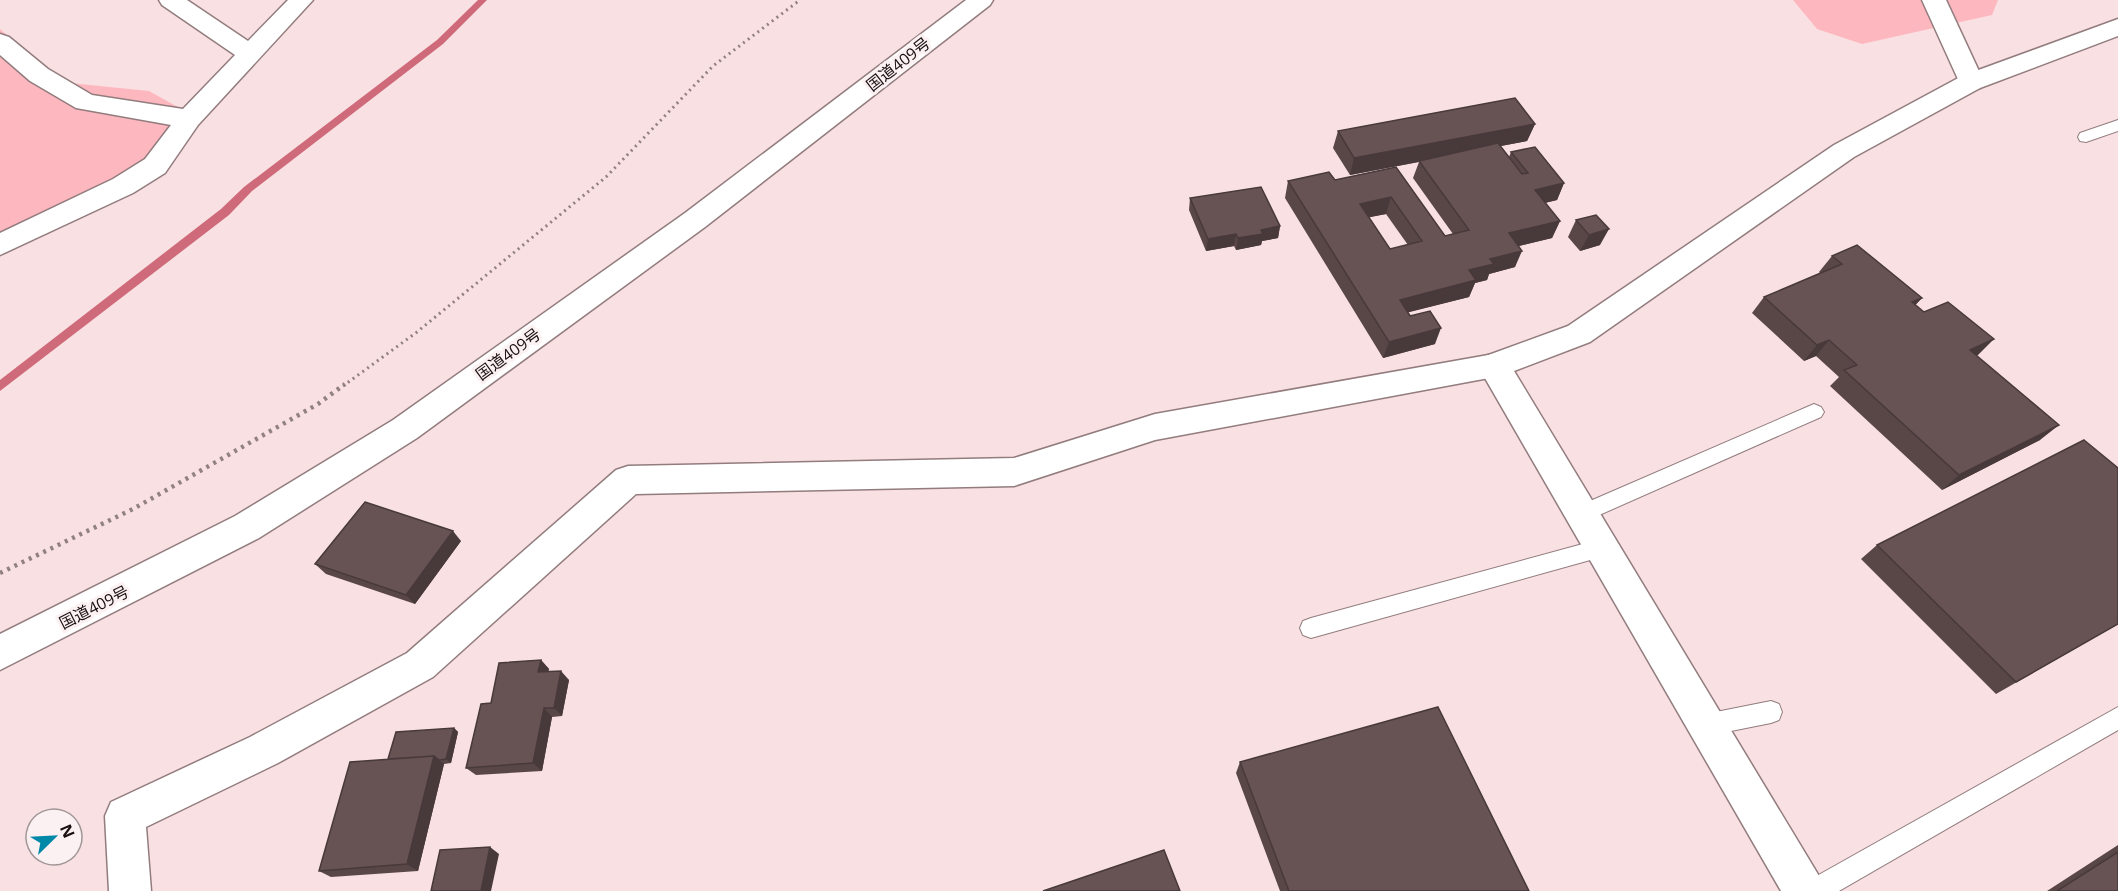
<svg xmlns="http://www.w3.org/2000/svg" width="2118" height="891" viewBox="0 0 2118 891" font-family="'Open Sans','Noto Sans JP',sans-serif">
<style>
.green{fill:#fdb8bf}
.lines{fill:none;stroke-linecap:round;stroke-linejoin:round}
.stream{fill:#ce6a79;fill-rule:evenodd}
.lane-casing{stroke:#927c7e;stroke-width:2}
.street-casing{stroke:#927c7e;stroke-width:3}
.secondary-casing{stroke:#927c7e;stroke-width:3}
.highway-casing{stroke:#927c7e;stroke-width:3}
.path-far1{stroke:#928182;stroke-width:3;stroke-dasharray:2 4;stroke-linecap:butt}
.path{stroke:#928182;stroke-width:4.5;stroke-dasharray:3 5;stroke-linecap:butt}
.lane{fill:#fff;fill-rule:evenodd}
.street{fill:#fff;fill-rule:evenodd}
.secondary{fill:#fff;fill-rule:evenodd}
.highway{fill:#fff;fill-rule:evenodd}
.wall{fill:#594748;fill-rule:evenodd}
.shaded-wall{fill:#48393b}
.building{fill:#675254;stroke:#48393b;stroke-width:1.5;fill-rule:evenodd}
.labels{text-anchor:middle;stroke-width:6;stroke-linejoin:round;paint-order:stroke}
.street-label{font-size:16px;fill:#181011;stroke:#fcf1f2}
</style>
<rect width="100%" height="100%" fill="#f9e0e2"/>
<path class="green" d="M1793 0H1998L1992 15 1862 44 1817 29Z
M0 29 60 82 149 91 194 116 159 155 57 212 0 238Z"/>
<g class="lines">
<path class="stream" d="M478 0H487L443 44 252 191 229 215 0 391V380L221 209 244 187 437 40Z"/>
<defs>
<path id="lane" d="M2118 120V131L2086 142 2080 141 2078 137 2080 133Z
M1814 404 1821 407 1824 412 1821 417 1588 520 1581 523 1574 520 1571 514 1574 508Z
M1601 539 1608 542 1611 548 1608 554 1601 557 1311 638 1303 635 1300 628 1303 621 1311 618Z
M1771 701 1779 704 1782 712 1779 720 1771 723 1706 736 1698 733 1695 725 1698 717 1706 714Z
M2118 707V730L1839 891H1803L1806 882Z"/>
<path id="street" d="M159 0H187L248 41 288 0H313L198 125 165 173 133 193 0 255V233L113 179 145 159 171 125 76 108 30 81 0 55V34L9 37 48 69 92 95 183 109 235 55 162 5Z
M1922 0H1946L1984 82 1980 88 1971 90 1962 88Z
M1494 354 1505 357 1510 366 1505 375 1155 440 1014 486 636 494 433 677 278 763 146 827 151 891H109L105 816 111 802 250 737 407 653 616 470 628 466 1014 458 1155 414Z"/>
<path id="secondary" d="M2118 19V36L1980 88 1854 157 1590 342 1514 371 1819 876 1825 891H1781L1478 366 1483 357 1568 326 1834 145 1962 76Z"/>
<path id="highway" d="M966 0H993L990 5 705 227 417 438 259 538 0 670V634L235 516 393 420 685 213Z"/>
</defs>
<use href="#lane" class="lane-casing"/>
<use href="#street" class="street-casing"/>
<use href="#secondary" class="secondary-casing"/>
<use href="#highway" class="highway-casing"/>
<path class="path-far1" d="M343 386 417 332 606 177 713 66 800 0"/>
<path class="path" d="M0 573 133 509 318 404 345 384"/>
<use href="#lane" class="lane"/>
<use href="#street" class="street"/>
<use href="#secondary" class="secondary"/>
<use href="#highway" class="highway"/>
</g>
<path class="wall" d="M1535 124 1527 141 1500 146 1509 157 1511 152 1564 183 1557 200 1545 203 1560 221 1552 238 1519 246 1515 267 1489 274 1487 280 1475 283 1469 297 1408 312 1435 344 1383 358 1285 198 1288 181 1335 180 1396 167 1445 236 1453 234 1413 178 1419 162 1350 175 1333 148 1338 131ZM1386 214 1408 245 1390 249 1369 217Z
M1190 198 1280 226 1278 238 1262 241 1261 245 1236 250 1234 246 1206 251 1189 210Z
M1576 220 1600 245 1580 251 1568 237Z
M1832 256 1922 298 1915 305 1978 355 1976 356 2040 440 1942 490 1830 386 1839 377 1816 356 1804 361 1752 313 1764 297 1820 273 1819 272Z
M461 541 415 604 326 574 315 564Z
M1877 545 2118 624 1996 694 1861 559Z
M541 660 549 669 548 672 569 680 562 716 552 717 542 771 476 775 466 768 491 703Z
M454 728 458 732 451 763 444 764 418 871 331 877 319 871Z
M1240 762 1529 891H1280L1236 773Z
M2118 845V891H2047Z"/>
<path class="shaded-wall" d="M1535 124 1527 141 1350 175 1354 158Z
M1564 183 1557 200 1527 207 1535 190Z
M1391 197 1386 214 1356 220 1360 204Z
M1560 221 1552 238 1502 250 1509 233Z
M1280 226 1278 238 1262 241 1261 245 1236 250 1238 238 1261 230Z
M1609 229 1600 245 1580 251 1589 235Z
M1236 234 1234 246 1206 251 1208 239Z
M1522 251 1515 267 1489 274 1487 280 1475 283 1469 297 1394 316 1400 300 1469 270 1490 259Z
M1922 298 1907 314 1912 302Z
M1441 328 1435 344 1383 358 1389 342Z
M1994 339 1978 355 1954 366 1970 350Z
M1829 340 1816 356 1804 361 1817 345Z
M2059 425 2040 440 1942 490 1959 475Z
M453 531 461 541 415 604 406 595Z
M541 660 549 669 546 681 538 672Z
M561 671 569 680 562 716 554 708Z
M544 708 552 717 542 771 533 763Z
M454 728 458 732 451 763 446 759Z
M434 756 444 764 418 871 407 864Z
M490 847 499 854 491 891H481Z"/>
<path class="building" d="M1515 98 1535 124 1354 158 1338 131Z
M1498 143 1522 174 1528 173 1511 152 1535 147 1564 183 1535 190 1560 221 1509 233 1522 251 1490 259 1494 264 1469 270 1476 280 1400 300 1410 316 1430 311 1441 328 1389 342 1288 181 1329 172 1335 180 1396 167 1445 236 1469 230 1419 161ZM1391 197 1422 241 1390 249 1360 204Z
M1261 187 1280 226 1261 230 1263 234 1238 238 1236 234 1208 239 1190 198Z
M1596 215 1609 229 1589 235 1576 220Z
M1857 245 1922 298 1912 302 1924 312 1948 302 1994 339 1970 350 2059 425 1959 475 1844 370 1857 365 1829 340 1817 345 1764 297 1842 264 1832 256Z
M2084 440 2118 468V624L2016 682 1877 545Z
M365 502 453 531 406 595 315 564Z
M541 660 538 672 561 671 554 708H544L533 763 466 768 481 704 491 703 499 663Z
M1438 707 1529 891H1289L1240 762Z
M454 728 446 759 439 760 434 756 388 759 396 732Z
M434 756 407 864 319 871 350 762Z
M490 847 481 891H431L440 850Z
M1164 850 1180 891H1043Z
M2118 852V891H2057Z"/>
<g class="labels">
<g class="street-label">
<text transform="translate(898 64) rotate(-38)" y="6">国道409号</text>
<text transform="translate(508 354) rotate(-36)" y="6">国道409号</text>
<text transform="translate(94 607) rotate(-27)" y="6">国道409号</text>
</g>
</g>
<g transform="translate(54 837) rotate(66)"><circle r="28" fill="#fcf1f2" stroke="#a19798" stroke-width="1.5"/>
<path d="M0-4.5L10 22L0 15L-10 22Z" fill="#0088a8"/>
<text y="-9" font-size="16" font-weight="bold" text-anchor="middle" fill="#181011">N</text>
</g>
</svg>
